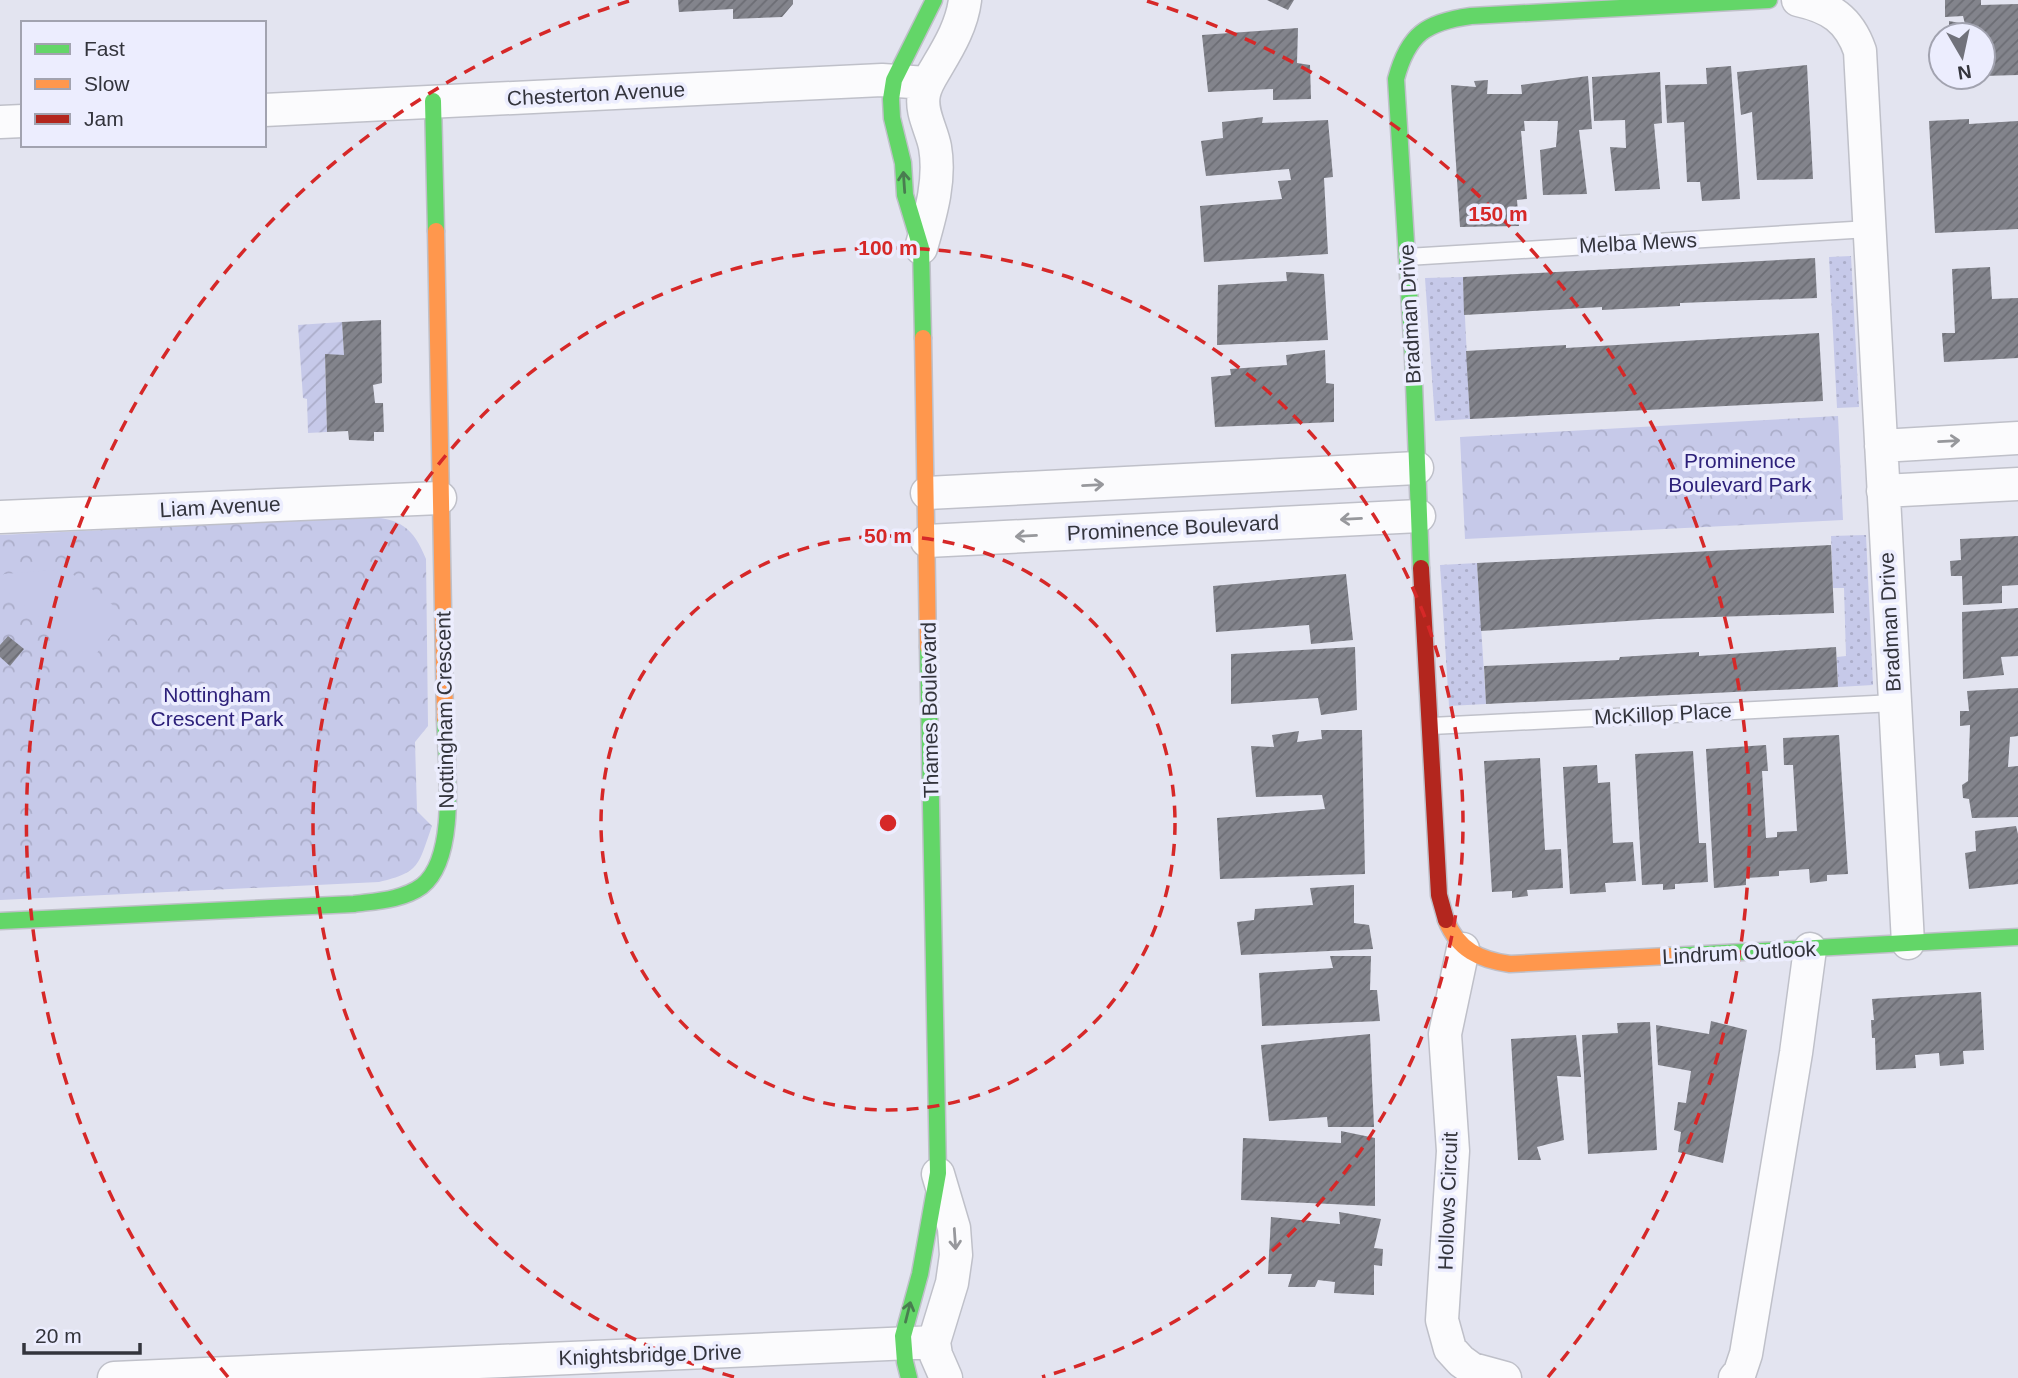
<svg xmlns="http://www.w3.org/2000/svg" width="2018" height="1378" viewBox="0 0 2018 1378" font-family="Arial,sans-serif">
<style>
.grass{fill:url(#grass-dots)}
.forest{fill:url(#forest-crowns)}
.garden{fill:url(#garden-furrows)}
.pitch{fill:#c6c9e9}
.building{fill:url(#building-hatch)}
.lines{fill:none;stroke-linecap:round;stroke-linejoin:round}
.lane-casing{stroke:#bfc0c9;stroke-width:19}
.street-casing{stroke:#bfc0c9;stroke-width:35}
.fast-casing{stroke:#bfc0c9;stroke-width:19}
.slow-casing{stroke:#bfc0c9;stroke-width:19}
.jam-casing{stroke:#bfc0c9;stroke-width:19}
.lane{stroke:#fbfbfd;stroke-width:16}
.street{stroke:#fbfbfd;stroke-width:32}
.fast{stroke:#63d668;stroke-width:16}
.slow{stroke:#ff974d;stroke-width:16}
.jam{stroke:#b3261e;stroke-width:16}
.oneway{stroke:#497d50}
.oneway2{stroke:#97989c}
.ring{fill:none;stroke:#d62828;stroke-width:3.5;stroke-dasharray:12 9}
.labels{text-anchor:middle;stroke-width:7;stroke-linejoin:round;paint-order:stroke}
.street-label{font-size:21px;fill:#33343c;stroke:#ecedfe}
.park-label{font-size:21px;fill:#2d207a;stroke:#ecedfe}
.centre{fill:#d62828;stroke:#ecedfe;stroke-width:3.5}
.ring-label{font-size:21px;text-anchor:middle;font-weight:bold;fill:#d62828;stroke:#ecedfe;stroke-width:7;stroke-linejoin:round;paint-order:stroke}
</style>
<defs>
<pattern id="grass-dots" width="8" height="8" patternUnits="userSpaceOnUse" patternTransform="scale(1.75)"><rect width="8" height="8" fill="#c6c9e9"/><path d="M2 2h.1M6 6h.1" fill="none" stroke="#abadc9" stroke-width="1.8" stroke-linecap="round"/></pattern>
<pattern id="forest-crowns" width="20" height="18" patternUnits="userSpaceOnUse" patternTransform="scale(1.75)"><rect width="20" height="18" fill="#c6c9e9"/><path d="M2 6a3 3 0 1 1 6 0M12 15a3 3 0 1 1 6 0" fill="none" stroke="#abadc9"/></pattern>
<pattern id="garden-furrows" width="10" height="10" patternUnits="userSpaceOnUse" patternTransform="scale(1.75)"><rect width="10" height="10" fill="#c6c9e9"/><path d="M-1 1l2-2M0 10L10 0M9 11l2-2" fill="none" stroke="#abadc9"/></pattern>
<pattern id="building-hatch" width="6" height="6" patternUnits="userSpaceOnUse" patternTransform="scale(1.75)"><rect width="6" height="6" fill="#83848c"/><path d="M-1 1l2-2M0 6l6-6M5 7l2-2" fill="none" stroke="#6c6d74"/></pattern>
</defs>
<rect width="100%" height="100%" fill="#e3e4f0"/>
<path class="grass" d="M1851 256 1859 407 1837 408 1829 257Z
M1463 277 1470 419 1435 421 1425 278Z
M1866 535 1873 685 1838 687 1837 657 1846 656 1844 588H1833L1831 536Z
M1477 563 1486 704 1449 706 1440 565Z"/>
<path class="forest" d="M1838 416 1843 520 1465 539 1460 437Z
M366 517C400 518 413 527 426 559L428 726 415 742 417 811 432 826C418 865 421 872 379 882L0 900V535Z"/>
<path class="garden" d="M342 322 344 355H325L327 432 308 433 307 399 303 398 298 325Z"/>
<path class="pitch" d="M66 569 127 616 92 659 0 586V578L4 574Z"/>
<path class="building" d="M678 0H793V4L782 17 733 19V9L679 12Z
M1267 0H1294L1288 10Z
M1945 0H1981V5L2018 4V75L1983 76V35H1949V21L1965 24 1963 16 1945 17Z
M1298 28 1297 63 1310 65 1311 99 1273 100V89L1208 92 1202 35Z
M1935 41 1941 43V78H1937Z
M1807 65 1813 179 1757 180 1752 112 1741 115 1737 72Z
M1731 66 1740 199 1702 201 1700 182H1687L1684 122 1667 123 1665 85 1707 84 1706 68Z
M1660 72 1662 123 1654 124 1660 189 1615 191 1610 147 1626 148 1625 120 1594 121 1592 77Z
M1588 76 1592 129 1579 130 1587 194 1543 195 1540 150 1556 147 1558 121H1524L1525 131H1521L1527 199 1517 200 1519 226 1460 227 1451 85 1476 87 1474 81 1488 80 1487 94H1522L1521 85Z
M1263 117 1262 123 1328 120 1333 177 1324 178 1328 254 1204 262 1200 206 1282 199 1278 181 1291 180 1289 169 1206 176 1201 141 1223 138 1222 122Z
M1969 119V124L2018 121V229L1935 233 1929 121Z
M1815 258 1817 298 1680 303V306L1602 310V307L1464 315 1463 277Z
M1990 267 1992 299 2018 298V358L1944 362 1942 333H1955L1952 269Z
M1286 272 1324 274 1328 340 1217 345 1218 285 1287 281Z
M381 320 382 383 373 385 375 403H383L384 432H374V441L349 440 348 431 327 432 325 354 344 355 342 322Z
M1819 333 1823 401 1470 419 1466 351 1566 345V348Z
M1325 350 1326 383 1334 384V422L1215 427 1211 377 1231 375 1230 369 1287 365 1286 355Z
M2018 536V585L2002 586V603L1963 605 1962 576H1951L1950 561 1961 560 1960 539Z
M1831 545 1834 613 1657 619 1481 631 1477 563Z
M1346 574 1353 640 1311 644 1309 625 1216 632 1213 586Z
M2018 608V656L2001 657 2004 675 1963 679 1962 612Z
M8 636 24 649 10 666 0 657V645Z
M1355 647 1357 710 1321 715 1318 698 1231 704V654Z
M1836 647 1838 687 1486 704 1484 666 1619 660 1620 657 1699 652V656Z
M2018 688V736L2010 737 2008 767 2018 766V817L1972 818 1969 799 1963 798 1962 785 1968 781 1970 725 1960 726V711H1969L1967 691Z
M1321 730H1362L1365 874 1220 879 1217 818 1325 809 1322 795 1256 797 1251 746 1274 747 1272 735 1299 731 1297 742 1322 739Z
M1839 735 1848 874 1827 875V881L1810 883 1809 869 1779 871V876L1746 878V885L1714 888 1706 749 1766 745 1768 771H1762L1766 838 1777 837V832L1797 831 1793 765H1784L1783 738Z
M1693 751 1699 843H1706L1708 882 1675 884V889L1663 890V884L1642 885 1635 754Z
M1540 758 1545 850 1561 849 1563 888 1527 890 1528 896 1512 898V891L1492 892 1484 761Z
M1597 765 1598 783 1610 782 1613 843 1633 842 1636 881 1605 883 1606 892 1570 894 1563 767Z
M2016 826 2018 834V884L1969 889 1965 853 1976 851 1975 831Z
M1354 885V923L1369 925 1373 949 1241 955 1237 922 1254 920 1255 909 1313 905 1310 888Z
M1330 956H1371L1370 990H1377L1380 1021 1262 1026 1259 973 1333 968Z
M1981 992 1984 1050 1963 1051 1964 1064 1940 1066 1939 1053 1915 1055 1916 1068 1876 1070 1875 1038H1872L1871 1020H1874L1872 999Z
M1711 1021 1747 1030 1723 1163 1678 1152 1681 1132 1674 1130 1678 1102 1686 1103 1691 1071 1658 1065 1656 1025 1709 1034Z
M1650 1022 1657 1150 1588 1154 1582 1035 1618 1033 1617 1023Z
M1370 1034 1374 1127H1328L1327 1117 1269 1121 1261 1045Z
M1576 1035 1581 1077 1557 1076 1564 1140 1537 1147 1541 1160H1518L1511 1039Z
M1341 1131 1375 1138V1206L1241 1200 1243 1138 1341 1143Z
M1339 1212 1381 1219 1374 1248 1383 1249 1382 1266 1374 1265V1295L1334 1293 1335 1282 1318 1280 1315 1287H1288L1292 1274H1268L1271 1217 1340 1224Z"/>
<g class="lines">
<defs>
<path id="lane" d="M1407 257 1869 229
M1431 726 1895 703"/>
<path id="street" d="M1798 0C1830 7 1849 19 1860 51L1908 943
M264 110 882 80 927 83
M0 122 23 121
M921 248C930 216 941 181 935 147 932 130 920 112 924 94 926 83 933 74 938 65 950 45 962 24 965 0
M1881 446 2018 438
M1883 491 2018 484
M927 493 1417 468
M0 517 440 498
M927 541 1419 516
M1463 949 1445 1034 1453 1151 1442 1320 1450 1349 1461 1361 1472 1369 1505 1378
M938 1174 954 1228 956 1255 952 1283 934 1342 936 1355 946 1378
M114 1378 934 1342
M1735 1378 1740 1372 1746 1354 1796 1053 1810 949"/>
<path id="fast" d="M433 101 436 231
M923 338 921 248 905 195 903 163 892 118 891 99 894 80 934 0
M1421 568 1413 357 1396 79C1408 34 1426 22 1471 16L1769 0
M0 921 354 904C376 901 403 900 422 886 459 857 446 762 445 719
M1669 956 2018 937
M909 1378 905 1362 903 1336 920 1274 938 1173 928 647"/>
<path id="slow" d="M436 231 445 719
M923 338 928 647
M1446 920C1458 950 1480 960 1510 964L1669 956"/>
<path id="jam" d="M1421 568 1439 895 1446 920"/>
</defs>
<use href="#lane" class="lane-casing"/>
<use href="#street" class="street-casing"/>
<use href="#fast" class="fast-casing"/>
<use href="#slow" class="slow-casing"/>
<use href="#jam" class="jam-casing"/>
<use href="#lane" class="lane"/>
<use href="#street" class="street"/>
<use href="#fast" class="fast"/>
<use href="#slow" class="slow"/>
<use href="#jam" class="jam"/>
</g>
<defs><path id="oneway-shaft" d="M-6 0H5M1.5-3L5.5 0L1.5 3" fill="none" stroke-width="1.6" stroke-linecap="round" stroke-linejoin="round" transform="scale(1.75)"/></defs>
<g class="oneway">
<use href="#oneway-shaft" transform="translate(904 182) rotate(-94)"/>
<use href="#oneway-shaft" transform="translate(908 1312) rotate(-76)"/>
</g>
<g class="oneway2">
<use href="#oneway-shaft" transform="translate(1949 441) rotate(-3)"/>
<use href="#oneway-shaft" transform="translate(1093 485) rotate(-3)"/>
<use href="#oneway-shaft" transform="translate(1351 519) rotate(177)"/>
<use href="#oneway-shaft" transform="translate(1026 536) rotate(177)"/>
<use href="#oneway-shaft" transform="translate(955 1239) rotate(86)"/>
</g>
<g class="ring">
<circle cx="888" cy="823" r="287"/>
<path d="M734 1377A575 575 0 1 1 1042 1377"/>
<path d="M228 1377A862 862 0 0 1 629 1M1147 1A862 862 0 0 1 1548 1377"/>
</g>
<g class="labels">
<g class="street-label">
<text transform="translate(596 94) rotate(-3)" y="7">Chesterton Avenue</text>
<text transform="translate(1638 243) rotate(-3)" y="7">Melba Mews</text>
<text transform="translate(1410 314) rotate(-93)" y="7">Bradman Drive</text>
<text transform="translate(220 507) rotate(-3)" y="7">Liam Avenue</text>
<text transform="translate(1173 528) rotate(-3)" y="7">Prominence Boulevard</text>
<text transform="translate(1890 622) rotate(-93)" y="7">Bradman Drive</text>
<text transform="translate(445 710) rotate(-91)" y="7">Nottingham Crescent</text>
<text transform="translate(930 710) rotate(-91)" y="7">Thames Boulevard</text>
<text transform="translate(1663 714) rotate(-3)" y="7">McKillop Place</text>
<text transform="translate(1739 953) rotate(-3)" y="7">Lindrum Outlook</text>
<text transform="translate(1448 1201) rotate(-88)" y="7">Hollows Circuit</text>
<text transform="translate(650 1355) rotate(-2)" y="7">Knightsbridge Drive</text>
</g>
<g class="park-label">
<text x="1740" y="468">Prominence<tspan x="1740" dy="24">Boulevard Park</tspan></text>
<text x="217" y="702">Nottingham<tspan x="217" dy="24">Crescent Park</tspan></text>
</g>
</g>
<circle cx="888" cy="823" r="10" class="centre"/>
<g class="ring-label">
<text x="1498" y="221">150 m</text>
<text x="888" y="255">100 m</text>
<text x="888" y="543">50 m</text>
</g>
<rect x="21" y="21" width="245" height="126" fill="#ecedfe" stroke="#a2a3b0" stroke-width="2"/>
<rect x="35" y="44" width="35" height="10" fill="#63d668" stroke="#a2a3b0" stroke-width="2"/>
<text x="84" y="56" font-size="21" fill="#33343c">Fast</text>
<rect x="35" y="79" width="35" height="10" fill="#ff974d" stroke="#a2a3b0" stroke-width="2"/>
<text x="84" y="91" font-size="21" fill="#33343c">Slow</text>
<rect x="35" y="114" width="35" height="10" fill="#b3261e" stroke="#a2a3b0" stroke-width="2"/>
<text x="84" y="126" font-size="21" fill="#33343c">Jam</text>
<g transform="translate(1962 56) rotate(171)"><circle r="33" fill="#ecedfe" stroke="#a2a3b0" stroke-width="2"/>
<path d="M0-5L12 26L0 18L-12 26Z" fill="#71727b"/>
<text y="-10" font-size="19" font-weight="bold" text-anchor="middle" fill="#33343c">N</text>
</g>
<path d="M24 1343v10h116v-10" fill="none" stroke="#33343c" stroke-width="3.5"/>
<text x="35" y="1343" font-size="21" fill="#33343c" stroke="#ecedfe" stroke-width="5" paint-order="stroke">20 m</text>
</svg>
